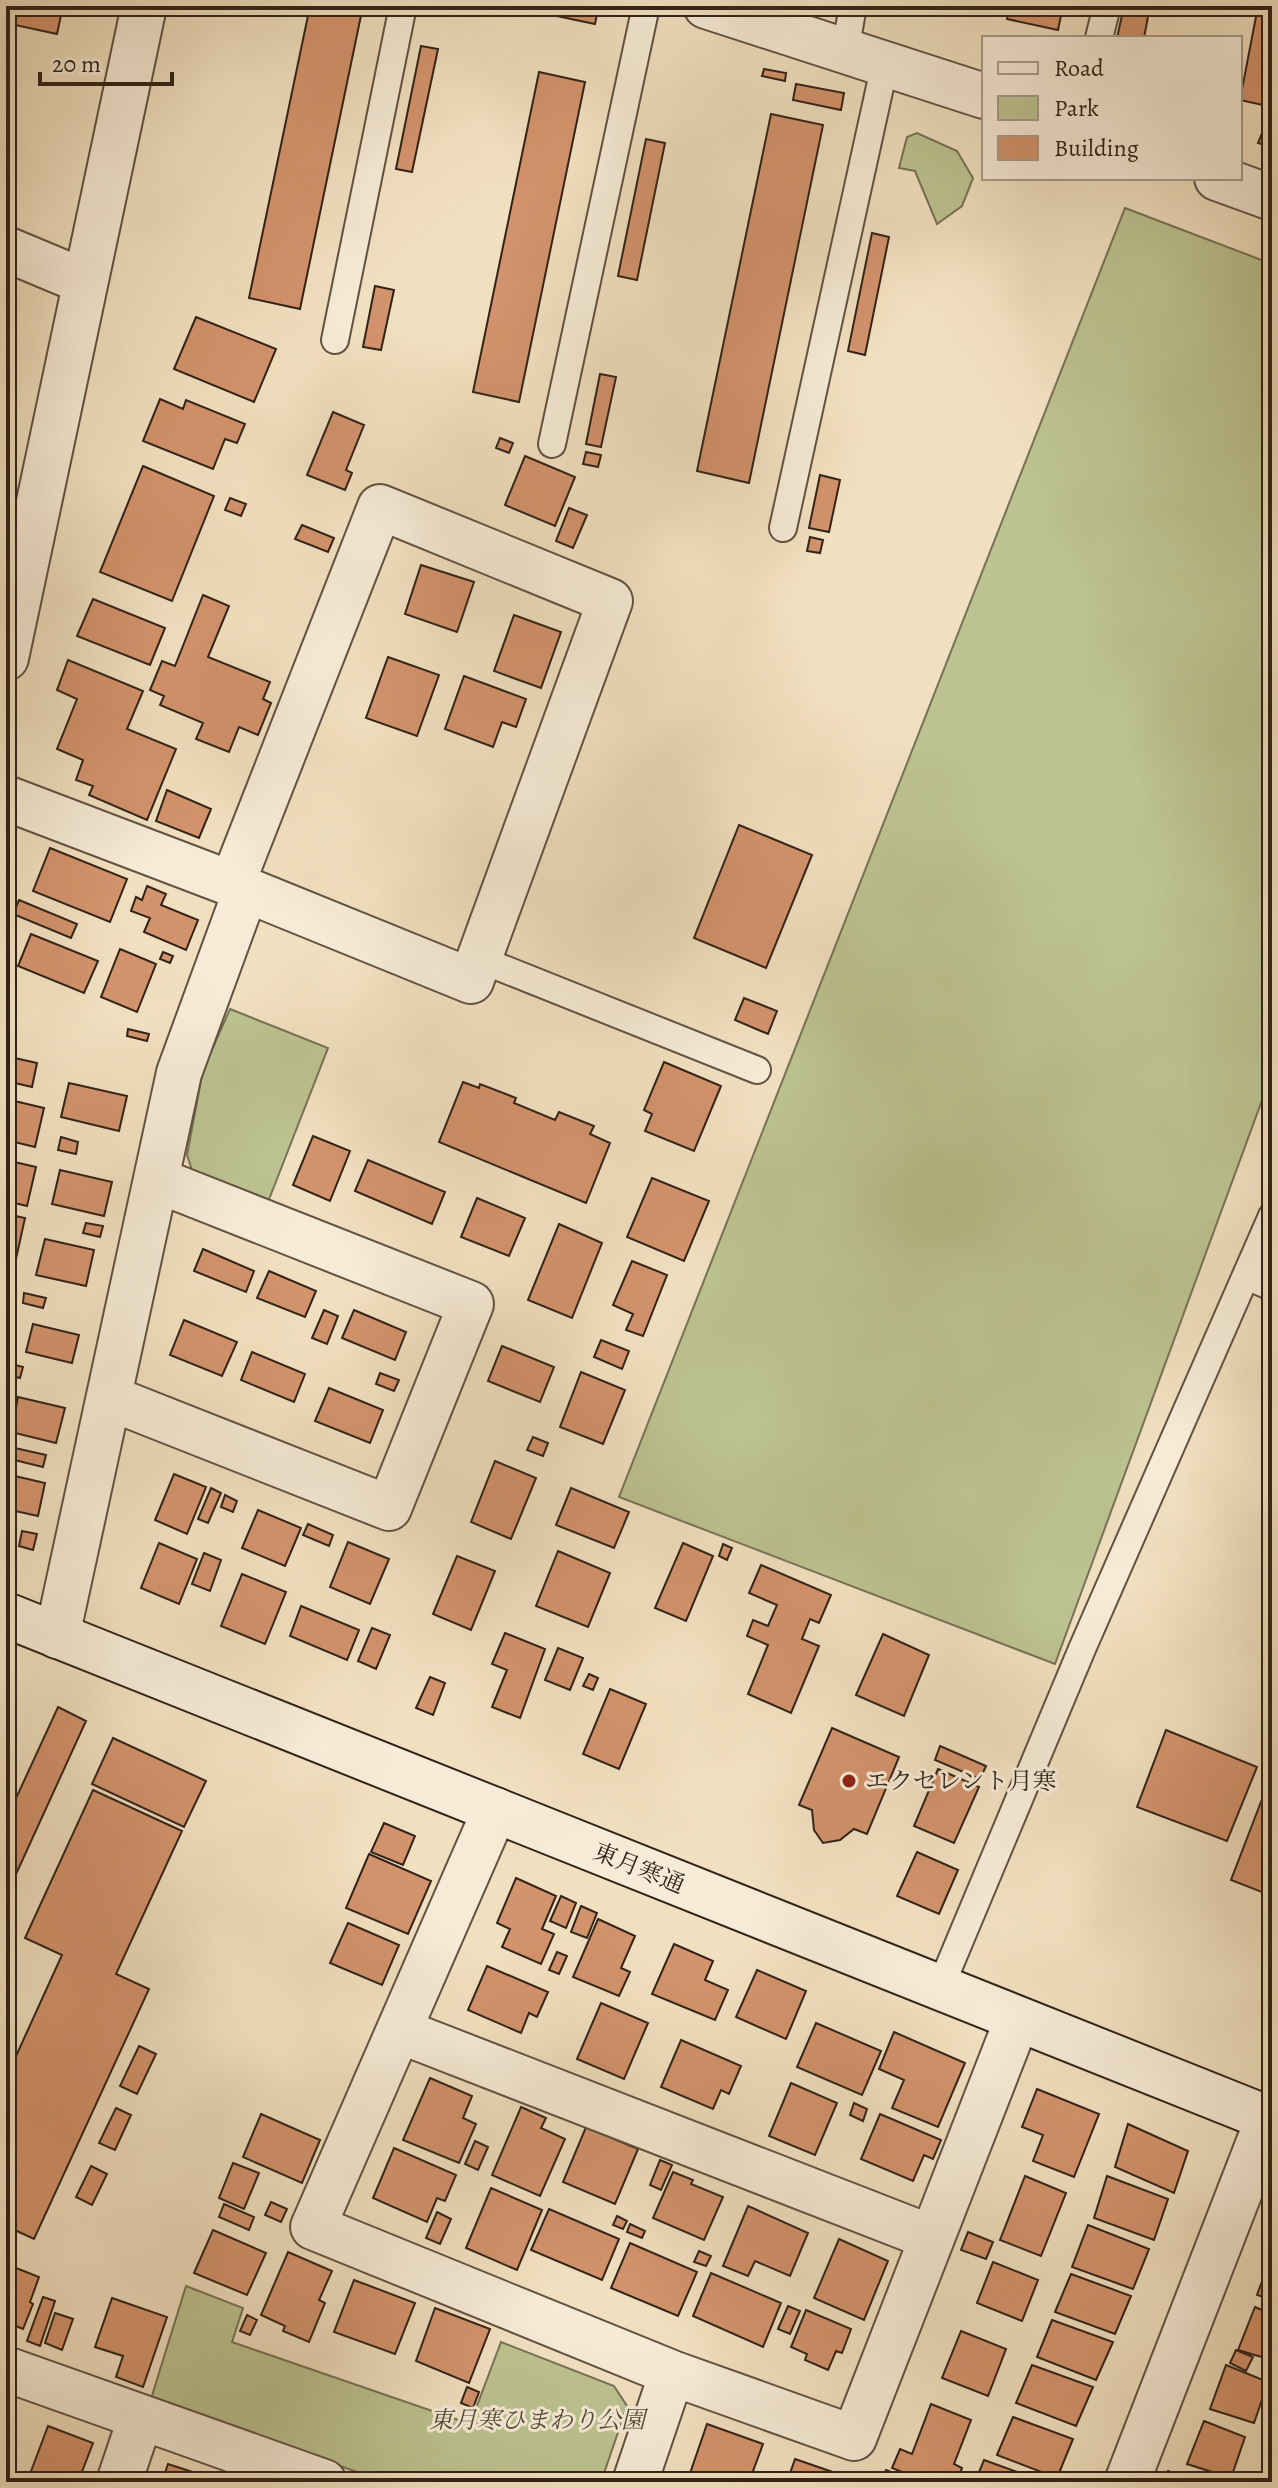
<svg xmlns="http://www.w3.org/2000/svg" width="1278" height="2488" viewBox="0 0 1278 2488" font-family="Alegreya,'Noto Serif JP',serif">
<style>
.green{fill:#bcc291;stroke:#767254;stroke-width:2}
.building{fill:#d3936c;stroke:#312318;stroke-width:2}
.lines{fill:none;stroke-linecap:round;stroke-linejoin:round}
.lane-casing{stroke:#615242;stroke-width:30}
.street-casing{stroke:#615242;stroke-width:48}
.secondary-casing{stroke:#312318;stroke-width:48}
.lane{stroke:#f6ebd6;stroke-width:26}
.street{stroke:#f6ebd6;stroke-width:44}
.secondary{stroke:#f6ebd6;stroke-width:44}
.poi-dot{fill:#8f2418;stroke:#f6ebd6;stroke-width:3}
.labels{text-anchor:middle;stroke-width:6;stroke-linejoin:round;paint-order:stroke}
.poi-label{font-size:24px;fill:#312318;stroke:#f6ebd6;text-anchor:start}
.street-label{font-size:24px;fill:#312318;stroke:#f6ebd6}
.park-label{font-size:24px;font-style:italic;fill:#544b36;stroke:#f6ebd6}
</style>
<rect width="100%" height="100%" fill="#f1e0c0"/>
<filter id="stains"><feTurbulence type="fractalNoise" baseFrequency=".0025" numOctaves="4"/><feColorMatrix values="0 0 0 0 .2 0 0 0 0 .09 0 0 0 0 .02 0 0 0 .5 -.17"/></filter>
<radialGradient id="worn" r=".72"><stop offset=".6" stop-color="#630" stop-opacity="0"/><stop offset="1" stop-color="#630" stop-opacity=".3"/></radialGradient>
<path class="green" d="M917 133 957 151 973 178 962 206 937 224 915 171 899 168 907 137Z
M1125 208 1272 264V1073L1055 1664 619 1497Z
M230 1009 328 1048 268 1202 193 1173 187 1155 203 1070Z
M186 2286 243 2308 232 2342 470 2424 501 2342 614 2386 627 2406 601 2482H387L150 2402Z"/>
<path class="building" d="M6 6H63L57 34 6 23Z
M310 6H363L300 309 249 298Z
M452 6H468L466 15 451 11Z
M548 6H562L597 14 595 24 547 14Z
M1009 6H1063L1058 30 1007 19Z
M1124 6H1150L1144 38H1117Z
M1258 6H1272V107L1240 100Z
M421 46 438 49 412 172 396 169Z
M764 69 786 73 785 81 762 76Z
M539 72 585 82 519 402 473 392Z
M796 84 844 93 841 110 793 100Z
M771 114 823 125 749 483 697 471Z
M1265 126 1272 129V148L1258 143Z
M646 139 665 143 637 280 618 276Z
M872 233 889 237 865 355 848 351Z
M375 286 394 290 381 350 363 347Z
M6 310 14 314 6 333Z
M196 317 276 349 254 402 174 369Z
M600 374 616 377 601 447 586 444Z
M160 399 183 409 186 400 245 424 237 443 225 439 213 469 143 441Z
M333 412 364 425 346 470 352 473 345 490 307 475Z
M500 438 513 443 509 453 496 448Z
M586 452 601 455 598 467 583 464Z
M525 456 575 477 555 526 505 505Z
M143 466 214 496 172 601 100 572Z
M820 475 840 480 829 532 809 528Z
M230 498 246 504 241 516 225 510Z
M569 508 587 515 573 548 556 541Z
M302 525 334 538 328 552 295 539Z
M810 537 823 540 820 553 807 551Z
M421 565 474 582 457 632 405 614Z
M203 595 229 606 208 657 270 682 263 699 271 703 258 735 239 727 229 752 196 739 203 723 160 705 164 696 150 690 162 661 175 666Z
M93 599 165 628 150 665 77 636Z
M514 615 561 632 541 688 494 671Z
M388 657 439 675 417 736 366 718Z
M68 660 143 691 127 729 176 749 147 820 89 795 93 786 76 780 83 760 57 749 77 699 57 690Z
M464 676 526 699 516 727 502 722 493 747 445 729Z
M167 790 211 809 199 838 156 821Z
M739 825 812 855 766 968 694 938Z
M50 848 127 879 110 922 33 891Z
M147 886 166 894 161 905 198 920 186 950 144 932 150 918 131 911 136 897 142 900Z
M19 900 77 924 71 938 13 914Z
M31 934 98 961 84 993 18 966Z
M120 949 156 964 137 1012 101 997Z
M163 952 173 956 170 963 160 959Z
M744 998 777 1011 768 1034 735 1020Z
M128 1029 149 1034 147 1041 127 1036Z
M6 1056 37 1063 32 1087 6 1081Z
M664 1062 721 1086 694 1151 645 1131 652 1114 644 1110Z
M463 1082 479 1088 480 1084 516 1098 514 1103 555 1120 559 1112 594 1126 590 1134 610 1143 586 1203 439 1142Z
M69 1083 127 1096 119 1131 61 1117Z
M6 1099 44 1108 35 1147 6 1140Z
M313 1136 350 1151 330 1201 293 1185Z
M61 1137 78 1142 76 1154 58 1150Z
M6 1160 36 1167 27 1206 6 1201Z
M368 1160 445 1192 432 1224 355 1191Z
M60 1170 112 1182 104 1216 52 1204Z
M652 1178 709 1201 684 1261 627 1237Z
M477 1198 525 1218 509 1256 461 1237Z
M6 1214 25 1218 16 1259 6 1256Z
M86 1223 103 1226 100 1237 83 1233Z
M559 1224 602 1243 572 1318 528 1300Z
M45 1239 94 1250 86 1286 36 1275Z
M203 1249 254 1271 246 1292 194 1271Z
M632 1261 667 1275 643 1336 626 1330 633 1314 613 1305Z
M269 1271 316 1291 305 1317 257 1298Z
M24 1293 46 1298 43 1308 23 1303Z
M324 1310 338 1316 327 1344 312 1338Z
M354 1310 406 1332 395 1360 342 1338Z
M184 1320 237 1342 222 1376 170 1355Z
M33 1324 79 1335 72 1363 26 1352Z
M601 1340 629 1351 622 1369 594 1357Z
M502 1346 554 1367 540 1402 488 1381Z
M252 1352 305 1374 294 1402 241 1380Z
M15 1365 23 1367 20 1378 12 1376Z
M581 1372 625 1390 603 1444 560 1427Z
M380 1373 399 1380 394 1391 376 1384Z
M329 1388 383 1410 370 1443 315 1421Z
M18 1397 65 1408 56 1443 11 1432Z
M533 1437 548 1443 543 1456 527 1450Z
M6 1446 46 1455 43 1467 6 1458Z
M495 1461 536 1478 511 1539 471 1522Z
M6 1474 45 1483 38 1516 6 1509Z
M174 1474 206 1487 187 1534 155 1520Z
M211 1488 221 1493 208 1523 198 1519Z
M571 1488 629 1512 614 1548 556 1525Z
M225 1495 237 1501 233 1512 221 1507Z
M258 1510 301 1528 285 1566 242 1548Z
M308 1524 333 1535 329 1546 303 1535Z
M22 1531 37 1534 33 1550 19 1546Z
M348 1542 389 1559 370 1604 330 1587Z
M159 1543 197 1559 179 1604 141 1588Z
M683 1543 713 1556 686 1621 655 1608Z
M723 1544 732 1548 727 1560 719 1556Z
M558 1551 610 1573 588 1627 536 1606Z
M204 1553 221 1560 210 1591 192 1584Z
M457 1556 495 1571 471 1630 433 1614Z
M761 1565 831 1595 819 1623 810 1619 802 1639 819 1646 791 1713 748 1694 768 1645 747 1636 753 1620 768 1626 777 1605 749 1593Z
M242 1574 286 1592 265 1644 221 1626Z
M301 1606 359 1630 347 1660 290 1636Z
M372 1628 390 1635 376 1669 358 1661Z
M505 1633 545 1649 520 1718 492 1707 507 1670 492 1664Z
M883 1634 929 1655 904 1716 856 1695Z
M558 1648 583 1658 570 1690 545 1680Z
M589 1674 598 1678 593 1690 583 1686Z
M430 1677 445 1683 433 1715 416 1708Z
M610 1689 646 1704 619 1769 583 1754Z
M58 1707 86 1721 6 1896V1820Z
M832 1728 899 1757 867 1834 854 1829 840 1840 823 1843 814 1830 812 1810 799 1805Z
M1166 1730 1257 1767 1227 1841 1137 1807Z
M113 1738 206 1781 184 1827 92 1784Z
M6 1743 13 1747 6 1762Z
M940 1746 986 1766 980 1779 935 1760Z
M938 1769 979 1787 954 1843 914 1826Z
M93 1790 182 1831 116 1974 149 1989 34 2239 6 2226V2078L62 1955 25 1938Z
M1264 1794 1272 1797V1896L1231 1880Z
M384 1823 415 1836 403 1865 371 1852Z
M917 1852 958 1870 939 1914 897 1896Z
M369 1854 431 1881 408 1934 346 1908Z
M516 1878 556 1896 542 1929 554 1934 541 1964 502 1947 510 1929 497 1923Z
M561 1896 576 1903 566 1928 550 1921Z
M581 1906 597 1913 587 1938 571 1932Z
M598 1919 635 1936 621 1968 630 1972 619 1996 573 1977Z
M348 1923 399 1945 382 1985 330 1963Z
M674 1944 713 1961 705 1980 728 1990 715 2020 652 1994Z
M557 1952 567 1956 559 1974 549 1970Z
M487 1966 548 1992 537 2017 529 2013 521 2033 468 2010Z
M757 1970 806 1991 786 2039 736 2017Z
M601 2003 648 2023 624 2079 577 2059Z
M816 2023 881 2051 862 2095 797 2067Z
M894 2032 965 2063 938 2127 892 2108 904 2080 879 2069Z
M681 2040 741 2066 729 2094 721 2090 713 2109 661 2087Z
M139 2046 156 2054 137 2094 120 2086Z
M430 2078 472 2096 463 2118 476 2124 459 2163 403 2140Z
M791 2083 837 2103 815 2155 769 2136Z
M1037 2089 1099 2114 1074 2177 1033 2161 1043 2135 1022 2127Z
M854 2103 867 2109 863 2121 850 2115Z
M521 2107 546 2118 541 2128 565 2139 540 2196 492 2175Z
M116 2108 131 2115 115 2150 99 2143Z
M261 2114 320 2140 302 2183 243 2157Z
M880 2114 941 2140 933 2159 924 2155 913 2181 861 2159Z
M1128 2124 1188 2151 1174 2193 1115 2167Z
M586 2127 638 2149 615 2204 563 2182Z
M475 2141 488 2147 478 2170 465 2164Z
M394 2148 456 2175 445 2201 437 2198 427 2222 373 2198Z
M660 2160 672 2165 661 2190 650 2185Z
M233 2163 259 2173 244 2209 219 2198Z
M91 2166 107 2174 92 2205 76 2197Z
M673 2172 693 2180 691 2184 723 2197 704 2240 653 2218Z
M1025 2176 1066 2193 1041 2256 1000 2240Z
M1107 2176 1168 2199 1154 2240 1094 2218Z
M491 2188 542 2210 517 2270 466 2248Z
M271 2202 287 2209 281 2222 265 2215Z
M224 2204 254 2217 249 2230 219 2217Z
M748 2206 808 2233 790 2276 755 2261 748 2276 723 2266Z
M549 2209 619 2239 602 2280 531 2250Z
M437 2212 451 2219 440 2244 426 2238Z
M617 2216 627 2221 623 2229 613 2225Z
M630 2224 645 2231 642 2238 627 2232Z
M1088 2225 1149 2249 1133 2289 1072 2267Z
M213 2230 266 2253 247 2295 194 2273Z
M968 2232 993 2242 986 2259 961 2250Z
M839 2239 888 2261 864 2320 814 2298Z
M630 2243 697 2272 678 2316 611 2288Z
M699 2251 711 2256 706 2266 694 2262Z
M288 2252 332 2271 319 2300 325 2303 309 2342 283 2331 285 2326 261 2315Z
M1272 2254V2300L1257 2295Z
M993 2262 1038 2280 1022 2321 977 2303Z
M6 2264 39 2277 30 2302 33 2304 23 2329 6 2322Z
M711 2273 781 2303 763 2347 693 2316Z
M1071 2274 1131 2296 1115 2334 1055 2312Z
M354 2280 415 2303 395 2354 334 2332Z
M43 2297 55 2301 40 2346 27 2341Z
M112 2298 167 2317 143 2387 116 2377 123 2356 95 2347Z
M788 2306 800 2311 790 2334 778 2329Z
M1255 2307 1272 2314V2360L1238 2350Z
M435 2308 490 2329 469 2383 416 2361Z
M806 2310 851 2329 842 2353 836 2351 828 2370 805 2360 807 2354 791 2347Z
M55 2313 73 2319 62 2350 45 2343Z
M247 2315 257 2320 250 2335 240 2331Z
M1052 2320 1113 2342 1096 2380 1037 2357Z
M961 2331 1006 2349 988 2396 942 2378Z
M1236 2350 1253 2357 1246 2371 1230 2363Z
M1032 2365 1093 2387 1076 2426 1016 2403Z
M1226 2365 1268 2382 1254 2423 1210 2409Z
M467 2387 479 2392 473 2408 461 2403Z
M931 2404 971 2420 954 2464 962 2468 957 2482H927L892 2468 900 2449 912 2454Z
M1013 2417 1073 2439 1057 2478 997 2455Z
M1204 2421 1245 2437 1231 2478 1187 2464Z
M707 2424 763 2444 749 2482H687Z
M48 2426 93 2443 78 2482H27Z
M1272 2440V2463L1264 2459Z
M795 2459 856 2480V2482H787Z
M984 2460 1045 2482H975Z
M168 2464 223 2482H162Z
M886 2470 916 2482H881Z
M1168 2471 1196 2482H1164Z"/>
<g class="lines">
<defs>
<path id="lane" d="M1099 38 1107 6
M845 51 853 6
M335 340 403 6
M552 444 646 6
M783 528 885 64
M479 959 757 1070
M1246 1276 1272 1287
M940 1988 1082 1649 1272 1216"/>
<path id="street" d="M706 6 984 96
M1217 178 1272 198
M6 249 85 282
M6 658 144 6
M6 798 232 884 471 981 610 601 380 507 232 884
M110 1398 389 1508 471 1304 157 1180
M57 1636 179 1073 246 890
M495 1810 313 2227 672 2373 854 2438 1017 2020
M400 2031 930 2237
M6 2369 324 2482
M119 2482 141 2417
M635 2482 672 2373
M1127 2482 1268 2119"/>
<path id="secondary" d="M6 1615 1272 2120"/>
</defs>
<use href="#lane" class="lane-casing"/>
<use href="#street" class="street-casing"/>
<use href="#secondary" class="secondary-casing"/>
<use href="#lane" class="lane"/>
<use href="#street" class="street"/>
<use href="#secondary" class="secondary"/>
</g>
<circle class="poi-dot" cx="849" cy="1781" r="8"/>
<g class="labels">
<g class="poi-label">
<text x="865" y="1789">エクセレント月寒</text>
</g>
<g class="street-label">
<text transform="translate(639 1868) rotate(22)" y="8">東月寒通</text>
</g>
<g class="park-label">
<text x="537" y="2428">東月寒ひまわり公園</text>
</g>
</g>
<rect width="1278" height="2488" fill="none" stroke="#f1e0c0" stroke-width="32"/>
<rect x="8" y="8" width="1262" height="2472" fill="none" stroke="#312318" stroke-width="4"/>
<rect x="16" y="16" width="1246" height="2456" fill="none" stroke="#312318" stroke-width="2"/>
<rect x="982" y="36" width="260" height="144" fill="#f6ebd6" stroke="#a79b8a" stroke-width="2"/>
<rect x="998" y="62" width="40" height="12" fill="#f6ebd6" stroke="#a79b8a" stroke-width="2"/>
<text x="1054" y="76" font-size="24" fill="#312318">Road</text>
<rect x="998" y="96" width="40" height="24" fill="#bcc291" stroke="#a79b8a" stroke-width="2"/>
<text x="1054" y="116" font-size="24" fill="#312318">Park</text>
<rect x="998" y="136" width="40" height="24" fill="#d3936c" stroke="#a79b8a" stroke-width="2"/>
<text x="1054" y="156" font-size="24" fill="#312318">Building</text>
<path d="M40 72v12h132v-12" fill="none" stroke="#312318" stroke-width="4"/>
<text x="52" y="72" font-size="24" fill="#312318" stroke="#f6ebd6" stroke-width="6" paint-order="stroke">20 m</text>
<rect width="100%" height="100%" filter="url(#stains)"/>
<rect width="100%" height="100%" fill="url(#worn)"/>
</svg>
